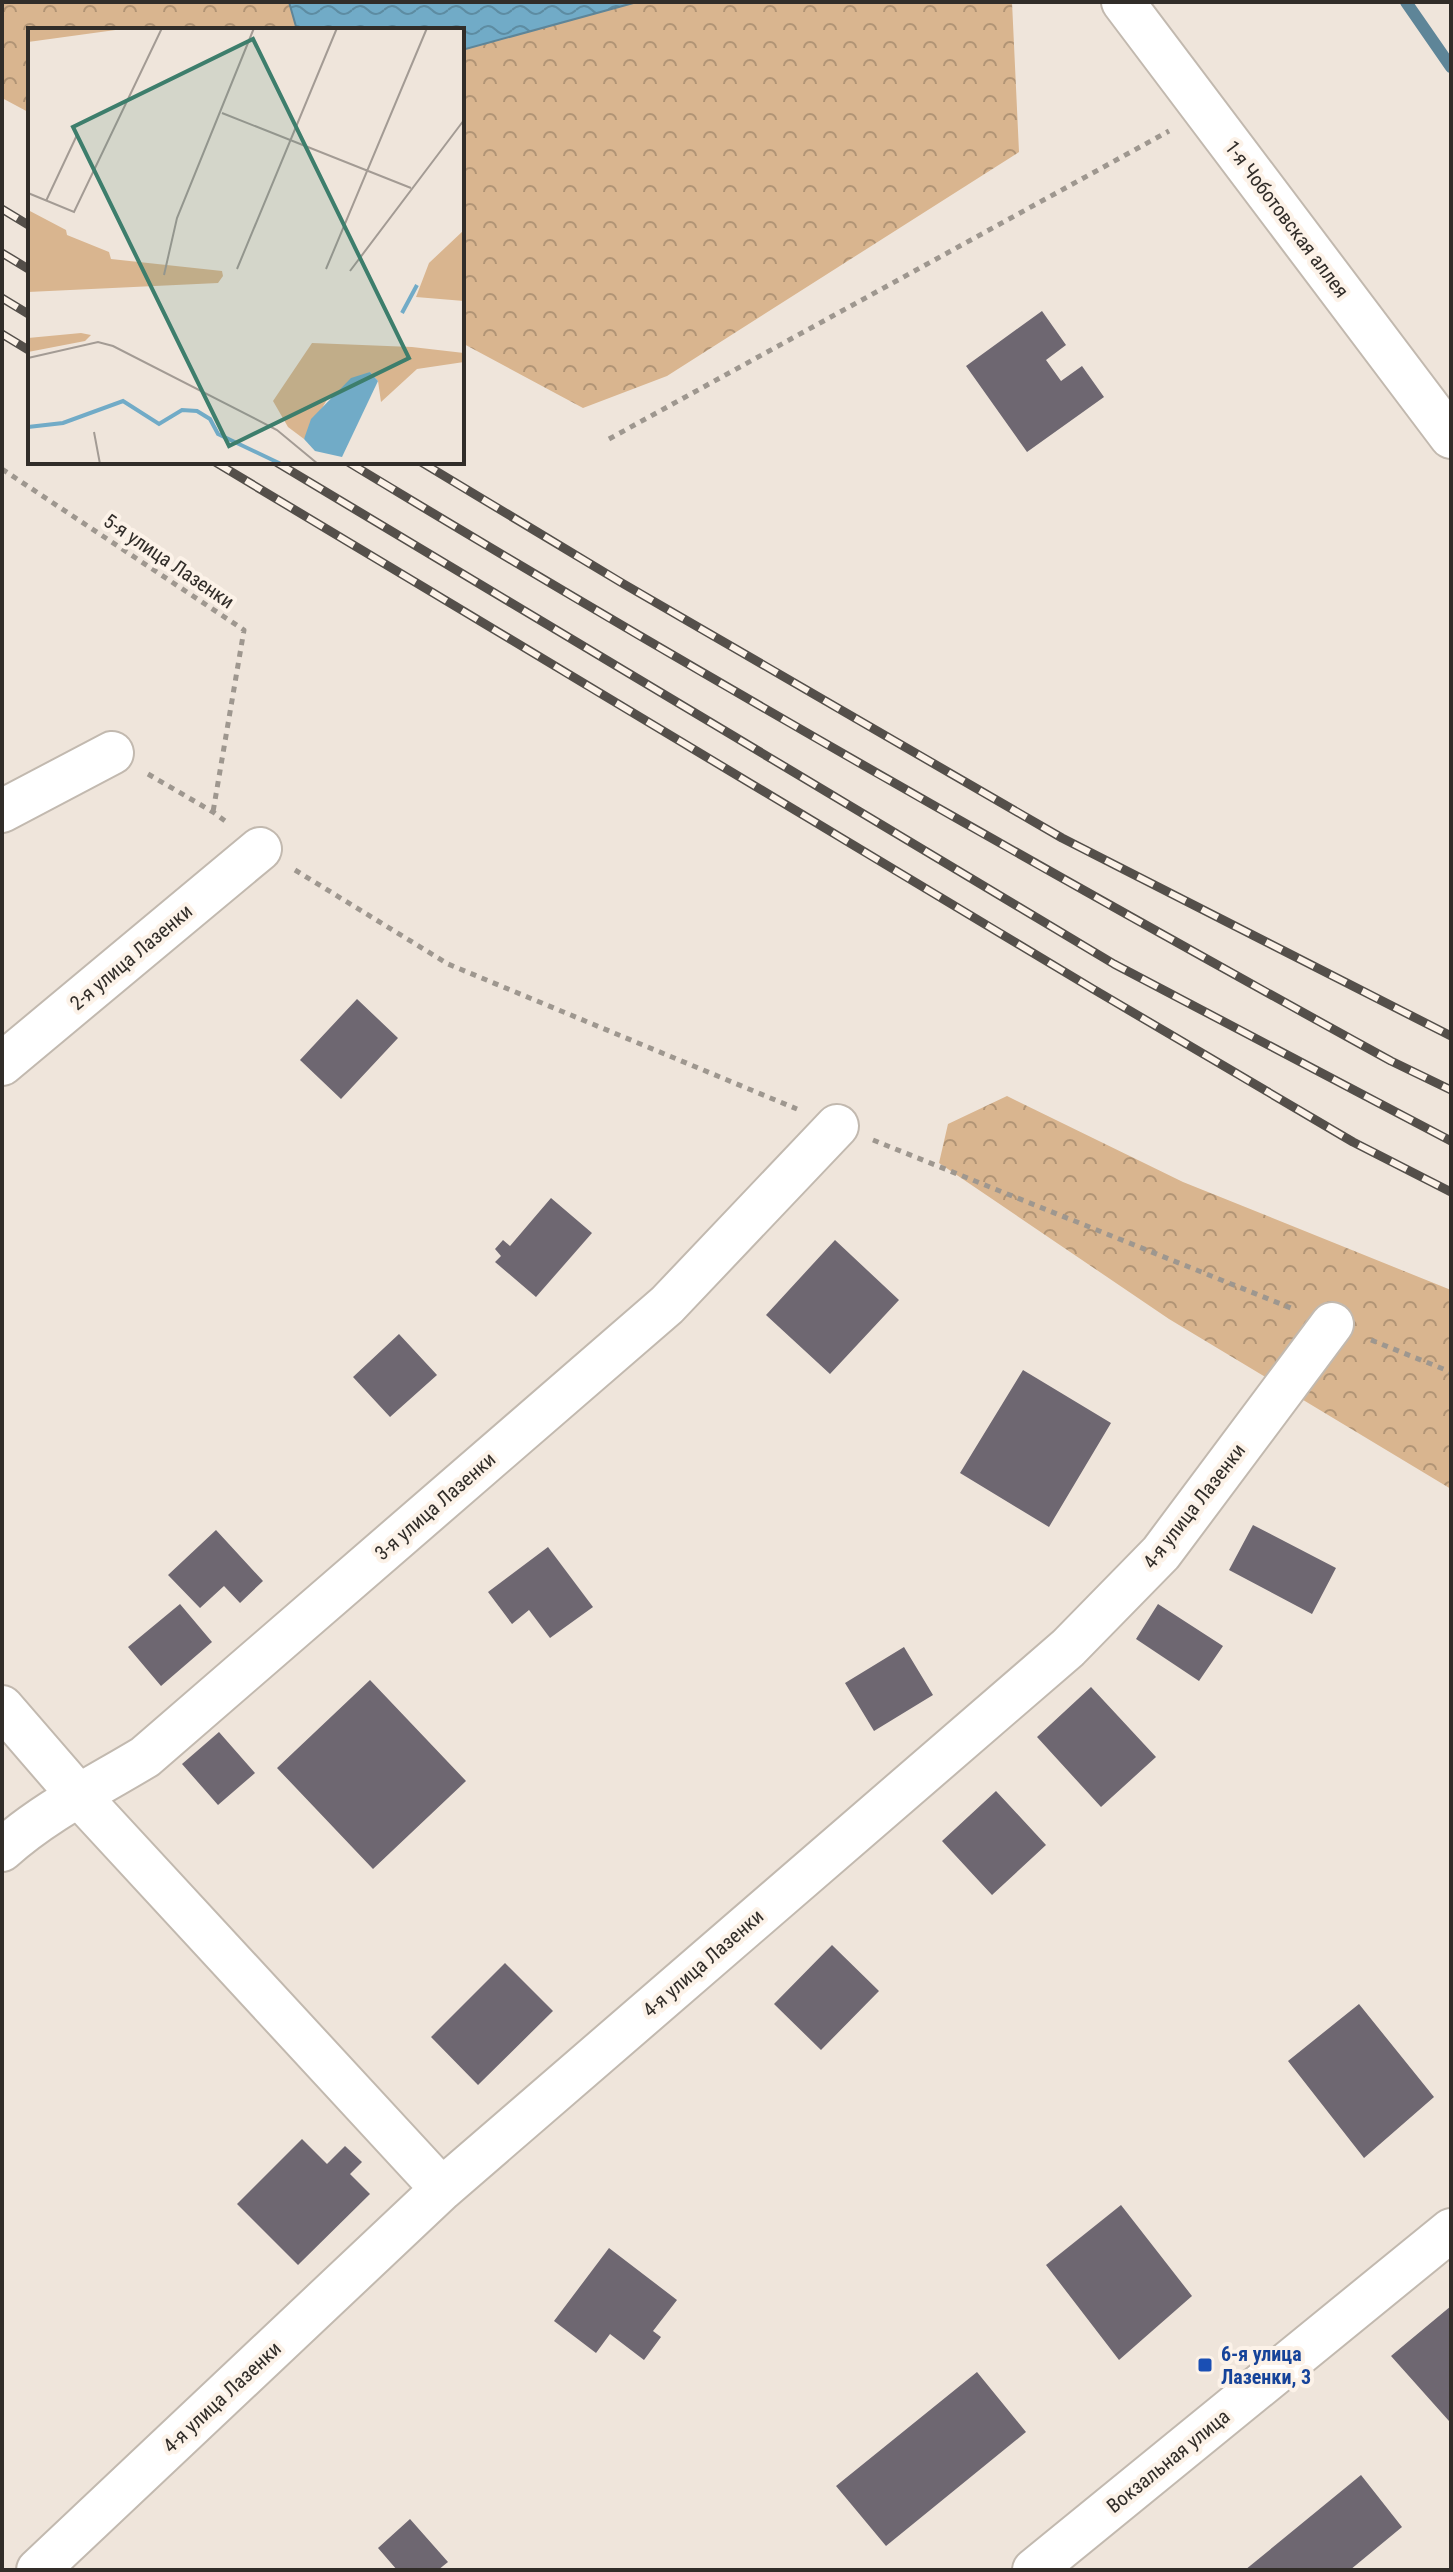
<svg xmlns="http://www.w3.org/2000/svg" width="1453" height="2572" viewBox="0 0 1453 2572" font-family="'Roboto Condensed',sans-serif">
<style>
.forest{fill:url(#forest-crowns)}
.water{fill:url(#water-waves);stroke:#5e8598;stroke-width:2}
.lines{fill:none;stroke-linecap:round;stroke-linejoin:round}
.stream{stroke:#5e8598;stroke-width:12}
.building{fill:#6e6771}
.minor-casing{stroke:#c2b9af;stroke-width:46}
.path{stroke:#9e978f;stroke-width:5;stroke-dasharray:6 6;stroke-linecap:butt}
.minor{stroke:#fff;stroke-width:42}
.rail-casing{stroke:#544f4a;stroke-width:9}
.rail{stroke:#fcf2e8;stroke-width:6;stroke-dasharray:18;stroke-linecap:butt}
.transit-dot{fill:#1a4fb4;stroke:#fcf2e8;stroke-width:3}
.labels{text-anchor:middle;stroke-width:8;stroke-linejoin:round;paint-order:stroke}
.street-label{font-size:20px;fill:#312d29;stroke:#fcf2e8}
.transit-label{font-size:20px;font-weight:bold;fill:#164399;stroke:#fcf2e8;text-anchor:start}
.inset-river{fill:none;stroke:#71abc7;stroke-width:4}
.inset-road{fill:none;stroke:#a39b94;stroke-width:2}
.view{fill:#3d7e6c;fill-opacity:0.15;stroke:#3d7e6c;stroke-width:4}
.inset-edge{fill:none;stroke:#312d29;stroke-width:4}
</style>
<defs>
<pattern id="forest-crowns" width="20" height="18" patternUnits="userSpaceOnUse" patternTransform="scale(2)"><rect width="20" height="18" fill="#d9b58f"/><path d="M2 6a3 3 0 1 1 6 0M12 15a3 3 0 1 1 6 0" fill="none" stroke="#b19475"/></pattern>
<pattern id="water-waves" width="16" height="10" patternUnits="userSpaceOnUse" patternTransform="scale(2)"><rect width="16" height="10" fill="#71abc7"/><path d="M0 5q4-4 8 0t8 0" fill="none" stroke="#5d8ca2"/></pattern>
</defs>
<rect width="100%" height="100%" fill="#efe5db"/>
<path class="forest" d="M2 2H289L297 30H30V113L2 98Z
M637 2H1012L1019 152 667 376 583 408 462 343V50Z
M1007 1096 1183 1182 1451 1290V1489L1169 1319 939 1163 948 1124Z"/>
<path class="water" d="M289 2H637L462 50V30H297Z"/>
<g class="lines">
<path class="stream" d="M1406 2 1451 67"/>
</g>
<path class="building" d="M1042 311 1066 345 1046 360 1061 381 1082 366 1104 397 1027 452 966 366Z
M357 999 398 1038 341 1099 300 1060Z
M551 1198 592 1233 536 1297 495 1262 501 1256 495 1249 503 1240 510 1246Z
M835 1240 899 1300 830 1374 766 1315Z
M399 1334 437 1375 390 1417 353 1377Z
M1023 1370 1111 1423 1049 1527 960 1473Z
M1253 1525 1336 1568 1312 1614 1229 1570Z
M216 1530 263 1581 240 1603 224 1586 200 1608 168 1575Z
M548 1547 593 1607 550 1638 529 1610 512 1624 488 1592Z
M180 1604 212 1642 161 1686 128 1647Z
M1158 1604 1223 1646 1199 1681 1136 1639Z
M904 1647 933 1695 874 1731 845 1683Z
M370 1680 466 1781 373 1869 277 1768Z
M1091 1687 1156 1757 1101 1807 1037 1737Z
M219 1732 255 1773 218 1805 182 1764Z
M996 1791 1046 1845 992 1895 942 1841Z
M832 1945 879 1991 821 2050 774 2004Z
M505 1963 553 2011 478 2085 431 2037Z
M1359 2004 1434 2097 1364 2158 1288 2061Z
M302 2139 327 2164 345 2146 362 2162 350 2174 370 2194 298 2265 237 2204Z
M1121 2205 1192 2296 1119 2360 1046 2265Z
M609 2248 677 2300 653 2331 661 2337 644 2360 610 2334 596 2353 554 2321Z
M1451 2306V2420L1449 2421 1391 2356Z
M977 2372 1026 2432 886 2546 836 2486Z
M1361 2475 1402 2527 1350 2570H1245Z
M410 2519 448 2562 438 2570H397L378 2548Z"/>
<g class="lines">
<defs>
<path id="minor" d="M1123 2 1451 437
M2 811 112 753
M2 1064 260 849
M2 1707 79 1796 442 2189
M2 1850C44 1812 97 1786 145 1757L667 1305 837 1126
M38 2570 442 2189 1068 1648 1161 1553 1332 1324
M1034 2570 1451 2230"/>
</defs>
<use href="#minor" class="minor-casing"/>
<path class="path" d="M609 439 1169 131
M2 469 244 630 213 812
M148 774 213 812 228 823
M295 870 448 964 797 1109
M873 1140 1291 1308
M1371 1340 1451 1372"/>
<use href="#minor" class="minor"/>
<defs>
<path id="rail" d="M2 209 30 226
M2 253 30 270
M2 298 30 315
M2 334 30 351
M215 462 1093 989 1353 1142 1451 1192
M276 462 1114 964 1451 1141
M348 462C691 670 1040 868 1391 1061L1451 1090
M421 462 622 583 1062 838 1451 1036"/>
</defs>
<use href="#rail" class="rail-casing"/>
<use href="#rail" class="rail"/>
</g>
<rect class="transit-dot" x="1197" y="2357" width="16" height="16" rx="4"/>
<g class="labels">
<g class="street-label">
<text transform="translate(1287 219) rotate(53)" y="7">1-я Чоботовская аллея</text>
<text transform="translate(169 561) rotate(34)" y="7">5-я улица Лазенки</text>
<text transform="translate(131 957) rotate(-40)" y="7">2-я улица Лазенки</text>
<text transform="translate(435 1506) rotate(-41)" y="7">3-я улица Лазенки</text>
<text transform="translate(1194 1506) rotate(-52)" y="7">4-я улица Лазенки</text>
<text transform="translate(703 1963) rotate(-41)" y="7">4-я улица Лазенки</text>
<text transform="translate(222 2397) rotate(-43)" y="7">4-я улица Лазенки</text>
<text transform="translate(1168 2461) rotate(-39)" y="7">Вокзальная улица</text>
</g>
<g class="transit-label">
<text x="1221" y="2361">6-я улица<tspan x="1221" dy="23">Лазенки, 3</tspan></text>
</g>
</g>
<g transform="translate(28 28)">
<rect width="436" height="436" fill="#efe5db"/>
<path d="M0 0H102L0 14ZM0 182 38 202 39 207 81 224 83 231 194 243 195 248 190 255 0 264ZM436 202V273L388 269 401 235ZM53 305 63 307 57 313 0 324V310ZM284 315 384 319 436 325V334L389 341 353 374 350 353 342 344 300 370 276 411 260 399 245 373Z" fill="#d9b58f"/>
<path d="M342 344 350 353 314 429 287 423 276 411 283 391 323 350Z" fill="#71abc7"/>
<path class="inset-river" d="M374 285 389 257M0 399 35 395 95 373 131 396 154 382 169 383 182 391 190 406 253 436"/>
<path class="inset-road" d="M194 85 383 160M0 165 46 184 134 0M18 173 49 107M209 241 309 0M298 241 399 0M322 243 436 92M136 247 149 190 226 0M0 330 70 314 85 318 249 402 290 436M66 404 72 436"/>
<path class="view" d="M225 11 381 330 201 418 45 99Z"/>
<rect width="436" height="436" class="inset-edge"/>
</g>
<rect width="1453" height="2572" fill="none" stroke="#312d29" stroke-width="8"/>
</svg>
